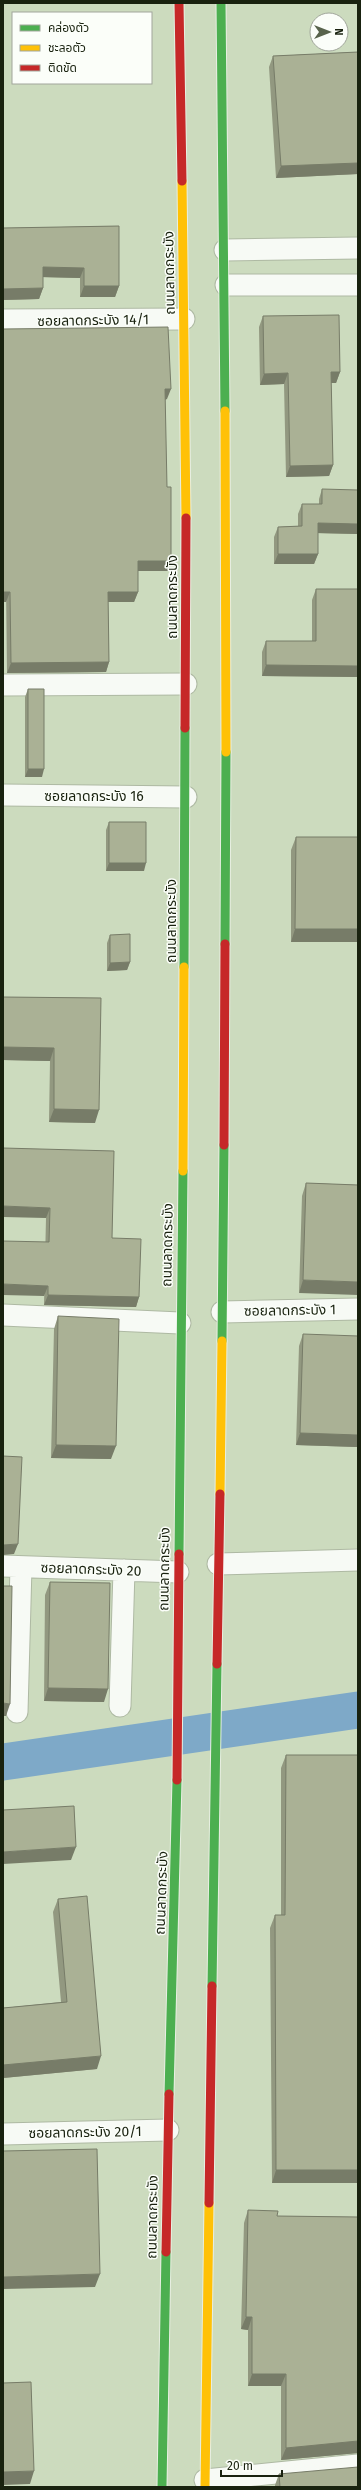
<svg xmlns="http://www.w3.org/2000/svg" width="361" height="2490" viewBox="0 0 361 2490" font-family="'Fira Sans','Noto Sans Thai',sans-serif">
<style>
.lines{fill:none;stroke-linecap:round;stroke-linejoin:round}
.river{stroke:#7ea9c8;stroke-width:37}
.street-casing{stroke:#aeb9a3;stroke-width:23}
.fast-casing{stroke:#e8efe2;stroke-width:11}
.slow-casing{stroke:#e8efe2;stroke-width:11}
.jam-casing{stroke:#e8efe2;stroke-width:11}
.street{stroke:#f7faf5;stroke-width:21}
.fast{stroke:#4caf50;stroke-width:9}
.slow{stroke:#ffc107;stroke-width:9}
.jam{stroke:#c62828;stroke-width:9}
.wall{fill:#929880}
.shaded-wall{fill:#777c68}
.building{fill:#aab195;stroke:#777c68}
.labels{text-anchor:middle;stroke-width:3;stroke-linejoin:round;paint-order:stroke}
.street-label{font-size:14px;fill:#19220f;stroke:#fbfef9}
</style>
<rect width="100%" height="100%" fill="#ccdbbe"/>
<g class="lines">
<path class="river" d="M3 1762 358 1710"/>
<defs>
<path id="street" d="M225 250 358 248
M226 285H358
M3 320 184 319
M3 685 186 684
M3 795 186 797
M222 1312 358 1309
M3 1315 180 1323
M218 1564 358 1560
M3 1566 178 1572
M120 1706 124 1570
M17 1712 21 1567
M3 2134 168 2130
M205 2480 358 2465"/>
<path id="fast" d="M221 3 225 411
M225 944 226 752
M184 967 185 728
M222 1341 224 1145
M179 1554 183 1171
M212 1986 217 1664
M169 2094 177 1780
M162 2487 166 2252"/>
<path id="slow" d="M182 181 186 518
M225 411 226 752
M183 1171 184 967
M220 1494 222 1341
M205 2487 209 2203"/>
<path id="jam" d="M179 3 182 181
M185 728 186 518
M224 1145 225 944
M217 1664 220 1494
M177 1780 179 1554
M209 2203 212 1986
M166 2252 169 2094"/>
</defs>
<use href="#street" class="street-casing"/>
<use href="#fast" class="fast-casing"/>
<use href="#slow" class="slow-casing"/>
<use href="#jam" class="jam-casing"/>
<use href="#street" class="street"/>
<use href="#fast" class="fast"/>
<use href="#slow" class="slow"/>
<use href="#jam" class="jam"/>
</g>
<path class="wall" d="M358 52V174L276 178 269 67 273 56Z
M119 226V286L115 297H80V278L43 277V288L39 299 3 300V228Z
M263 316 340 372 336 383H331L333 465 329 476 286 477 284 384 260 385 259 327Z
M3 329 167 399 165 400 168 571H138V592L134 602H108L109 662 106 672 7 673Z
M322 489 358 534 318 533V554L314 564H274V537L278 527 298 526V514L302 504H319V499Z
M316 589 358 677 262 676V652L266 641H312V600Z
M28 689 42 777H25V697Z
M109 822 144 871H106V830Z
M296 837H358V942H291V850Z
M110 935 130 962 127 970 107 971V943Z
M3 997 101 998 95 1123 49 1122 50 1061 3 1060Z
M3 1148 112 1238 139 1297 136 1307 44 1305 46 1218Z
M306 1183 358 1185 299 1293 302 1196Z
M58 1316 111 1459 51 1458 54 1329Z
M303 1334 357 1447 296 1445 299 1346Z
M50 1582 104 1702 44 1701 45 1595Z
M286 1755 358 2183H272L270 1928 275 1915H281V1768Z
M58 1899 97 2069 3 2078V2008L61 2002 53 1912Z
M248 2210 277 2216 358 2217V2453L281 2460V2386H248V2330L241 2329 244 2223Z
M279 2474 358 2487H275V2485Z"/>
<path class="shaded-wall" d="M358 163V174L276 178 281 166Z
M43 267 84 268 80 278 39 277Z
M84 286H119L115 297H80Z
M43 288 39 299 3 300V289Z
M331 372H340L336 383H327Z
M288 373 284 384 260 385 264 374Z
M165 389H171L167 399 161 400Z
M333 465 329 476 286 477 290 466Z
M318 523 358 524V534L314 533Z
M278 554H318L314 564H274Z
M138 561H171L168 571H134Z
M3 592H10L6 602H3Z
M108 592H138L134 602H105Z
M109 662 106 672 7 673 11 663Z
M266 665 358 666V677L262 676Z
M28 769H44L42 777H25Z
M109 863H146L144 871H106Z
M295 929H358V942H291Z
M130 962 127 970 107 971 110 963Z
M3 1047 54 1048 50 1061 3 1060Z
M54 1109 99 1110 95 1123 49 1122Z
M3 1206 50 1208 46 1218 3 1217Z
M303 1280 358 1282V1295L299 1293Z
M3 1284 48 1286 44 1296 3 1295Z
M48 1295 139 1297 136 1307 44 1305Z
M300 1433 358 1435V1443L357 1447 296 1445Z
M56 1445 116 1446 111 1459 51 1458Z
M18 1544 14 1554 3 1555V1545Z
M48 1688 108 1689 104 1702 44 1701Z
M3 1703 10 1704 6 1716H3Z
M76 1847 71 1860 3 1864V1852Z
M101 2056 97 2069 3 2078V2065Z
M276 2170H358V2183H272Z
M100 2274 95 2287 3 2289V2277Z
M246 2317H252L248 2330 241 2329Z
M252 2374H286L281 2386H248Z
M358 2441V2453L281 2460 286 2448Z
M34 2471 30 2484 3 2485V2472Z"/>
<path class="building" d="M358 52V163L281 166 273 56Z
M119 226V286H84V268L43 267V288L3 289V228Z
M339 315 340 372H331L333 465 290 466 288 373 264 374 263 316Z
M168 327 171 389H165L167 487H171V561H138V592H108L109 662 11 663 10 592H3V329Z
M322 489 358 490V524L318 523V554H278V527L302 526V504H322Z
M316 589H358V666L266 665V641H316Z
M28 689H44V769H28Z
M109 822H146V863H109Z
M296 837H358V929H295Z
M130 934V962L110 963V935Z
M3 997 101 998 99 1110 54 1109V1048L3 1047Z
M3 1148 114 1151 112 1238 141 1239 139 1297 48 1295V1286L3 1284V1241L49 1242 50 1208 3 1206Z
M306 1183 358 1185V1282L303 1280Z
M58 1316 119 1319 116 1446 56 1445Z
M303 1334 358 1336V1435L300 1433Z
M3 1456 22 1457 18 1544 3 1545Z
M50 1582 110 1583 108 1689 48 1688Z
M3 1586H12L10 1704 3 1703Z
M286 1755H358V2170H276L275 1915H285Z
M74 1806 76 1847 3 1852V1810Z
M87 1896 101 2056 3 2065V2008L67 2002 58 1899Z
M97 2149 100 2274 3 2277V2151Z
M248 2210 278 2211 277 2216 358 2217V2441L286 2448V2374H252V2317H246Z
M31 2382 34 2471 3 2472V2383Z
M358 2467V2487H280L279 2474Z"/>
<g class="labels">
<g class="street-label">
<text transform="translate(169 273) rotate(-91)" y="5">ถนนลาดกระบัง</text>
<text transform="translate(93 320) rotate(-1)" y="5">ซอยลาดกระบัง 14/1</text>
<text transform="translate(172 597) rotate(-90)" y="5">ถนนลาดกระบัง</text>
<text x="94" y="801">ซอยลาดกระบัง 16</text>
<text transform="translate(171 921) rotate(-90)" y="5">ถนนลาดกระบัง</text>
<text transform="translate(167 1245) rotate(-89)" y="5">ถนนลาดกระบัง</text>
<text transform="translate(290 1310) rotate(-1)" y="5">ซอยลาดกระบัง 1</text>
<text transform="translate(91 1569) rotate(2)" y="5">ซอยลาดกระบัง 20</text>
<text transform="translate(164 1569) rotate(-89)" y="5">ถนนลาดกระบัง</text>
<text transform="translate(161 1893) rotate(-88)" y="5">ถนนลาดกระบัง</text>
<text transform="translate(85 2132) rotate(-1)" y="5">ซอยลาดกระบัง 20/1</text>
<text transform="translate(152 2217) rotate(-89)" y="5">ถนนลาดกระบัง</text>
</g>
</g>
<rect width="361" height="2490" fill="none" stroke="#19220f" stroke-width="8"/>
<rect x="12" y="12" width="140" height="72" fill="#fbfef9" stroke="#a1a69b"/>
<rect x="20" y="25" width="20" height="6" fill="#4caf50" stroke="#a1a69b"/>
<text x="48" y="32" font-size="12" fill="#19220f">คล่องตัว</text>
<rect x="20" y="45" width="20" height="6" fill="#ffc107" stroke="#a1a69b"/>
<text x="48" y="52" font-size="12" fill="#19220f">ชะลอตัว</text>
<rect x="20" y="65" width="20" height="6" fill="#c62828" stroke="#a1a69b"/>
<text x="48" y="72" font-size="12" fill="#19220f">ติดขัด</text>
<g transform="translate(329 32) rotate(90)"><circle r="19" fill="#fbfef9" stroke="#a1a69b"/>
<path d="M0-3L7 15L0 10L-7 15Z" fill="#58634c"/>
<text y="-6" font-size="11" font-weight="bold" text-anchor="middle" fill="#19220f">N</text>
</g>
<path d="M221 2470v6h61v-6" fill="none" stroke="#19220f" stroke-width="2"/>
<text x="227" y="2470" font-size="12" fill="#19220f" stroke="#fbfef9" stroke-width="3" paint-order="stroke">20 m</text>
</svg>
